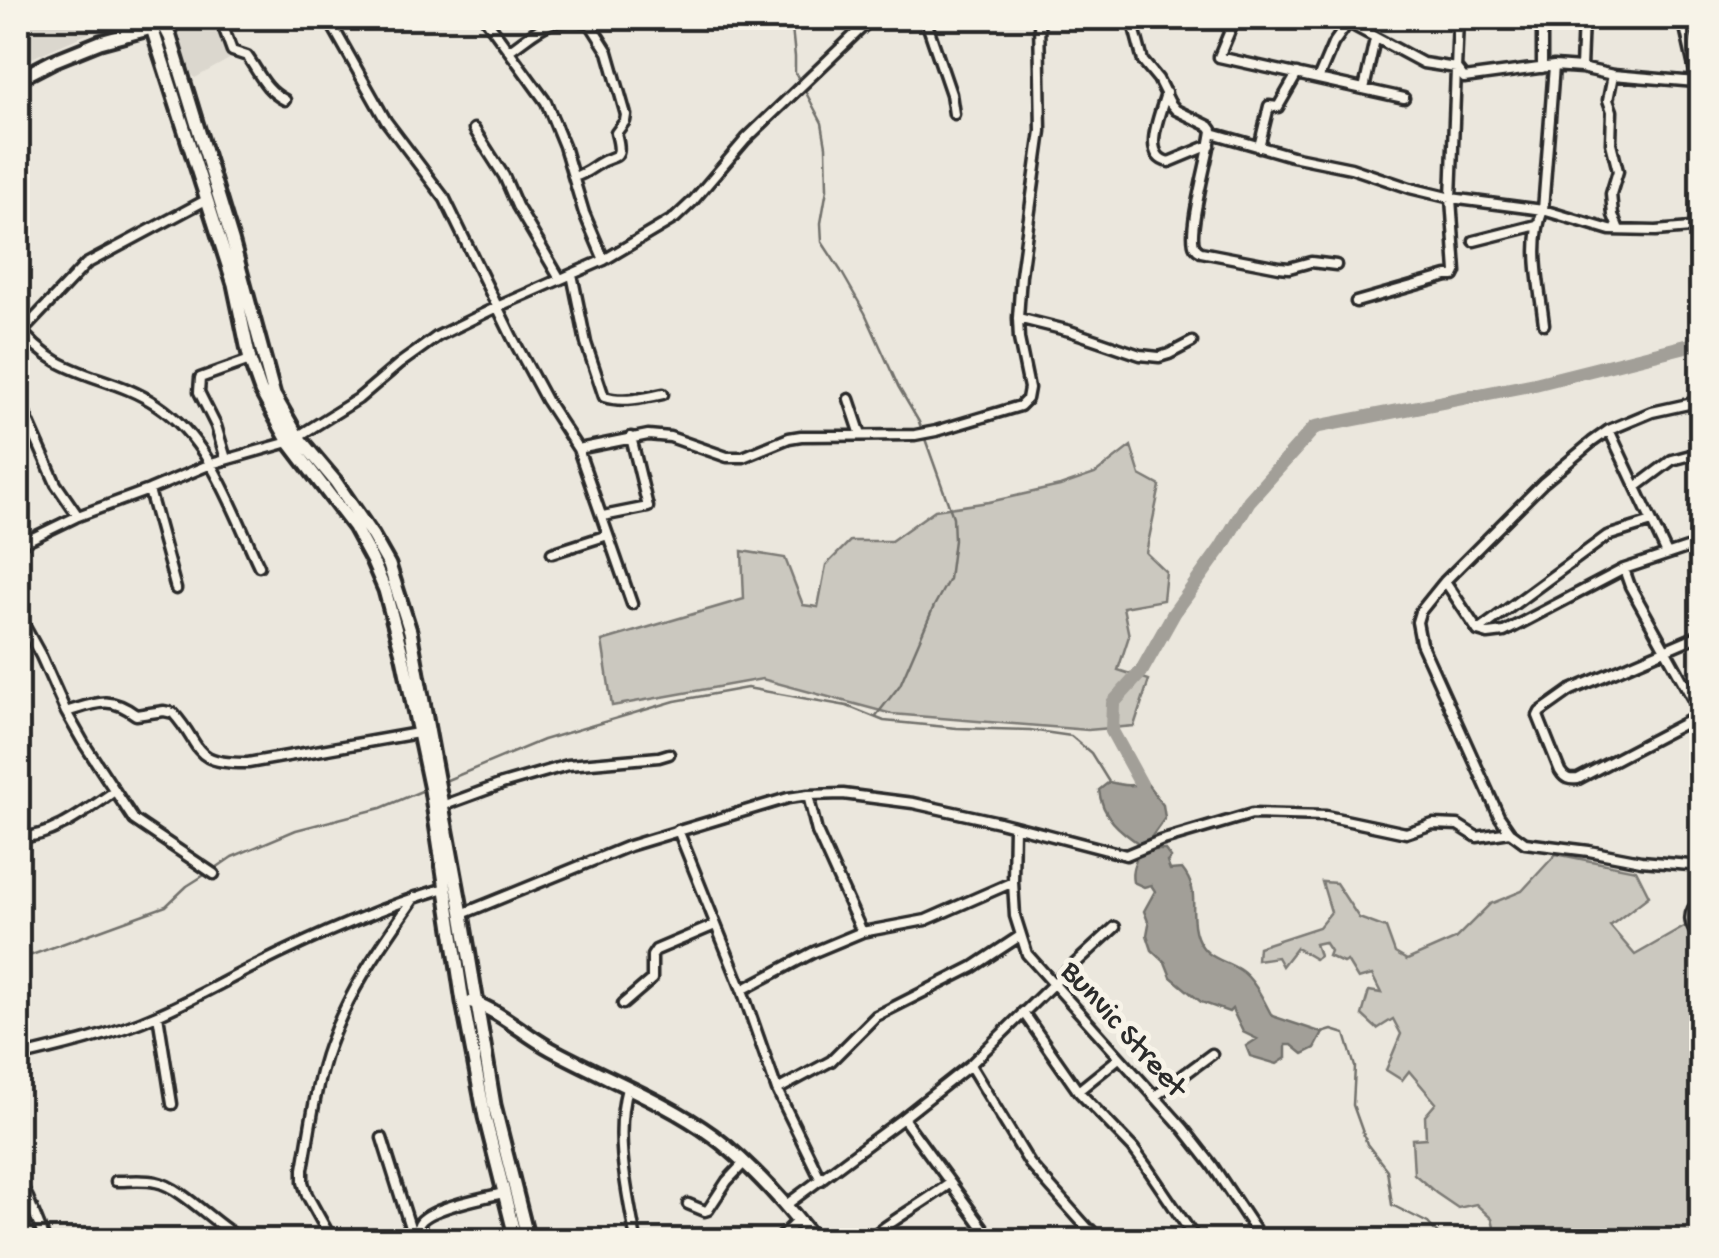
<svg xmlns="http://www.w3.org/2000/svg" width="1719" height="1258" viewBox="0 0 1719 1258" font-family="'Gochi Hand',sans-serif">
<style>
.built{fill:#dbd7ce}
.green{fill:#cbc8bf;stroke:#7b7a75;stroke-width:2.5}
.water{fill:#a29f98;stroke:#72716c;stroke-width:2.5}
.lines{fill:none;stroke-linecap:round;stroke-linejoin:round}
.stream{stroke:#72716c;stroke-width:2.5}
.river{stroke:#a29f98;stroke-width:14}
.street-casing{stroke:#2b2b2b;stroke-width:15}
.secondary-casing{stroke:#2b2b2b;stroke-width:19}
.street{stroke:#f7f3e8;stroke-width:8}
.secondary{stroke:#f7f3e8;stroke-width:11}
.labels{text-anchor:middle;stroke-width:10;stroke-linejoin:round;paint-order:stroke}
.street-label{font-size:32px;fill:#2b2b2b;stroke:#f7f3e8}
</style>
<rect width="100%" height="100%" fill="#ebe7dd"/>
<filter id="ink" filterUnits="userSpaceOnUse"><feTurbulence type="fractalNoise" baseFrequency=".01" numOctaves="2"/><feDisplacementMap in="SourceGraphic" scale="20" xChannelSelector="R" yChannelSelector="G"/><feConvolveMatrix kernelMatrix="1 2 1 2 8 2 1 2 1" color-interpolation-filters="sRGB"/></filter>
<g filter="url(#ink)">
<path class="built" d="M18 18H134L91 32 18 64Z
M209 18H216L233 57 195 78 183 64 174 38 176 28Z"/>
<path class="green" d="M1131 446 1140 475 1160 486 1146 553 1166 572 1163 600 1123 607 1129 636 1118 670 1149 680 1134 726 1088 730 892 714 762 679 612 706 602 641 744 599 742 551 785 558 803 605 818 607 826 565 850 541H891L935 510 989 502 1060 486 1095 474Z
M1556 854 1636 870 1649 896 1610 926 1635 955 1686 926 1701 959V1240H1497L1492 1219 1476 1204 1458 1208 1436 1193 1414 1174 1412 1139 1426 1138 1425 1116 1436 1103 1409 1071 1402 1080 1386 1070 1401 1034 1393 1019 1377 1029 1362 1015 1369 991 1381 993 1372 975 1358 979 1347 961 1343 963 1328 956 1330 951 1324 942 1315 944 1319 956 1315 959 1296 948 1282 966 1277 957 1257 960 1258 947 1319 927 1331 912 1322 882 1336 883 1359 918 1386 928 1395 953 1407 960 1455 939 1490 904 1522 891Z"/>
<path class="water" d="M1145 781 1163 805 1165 818 1150 839 1153 850H1165L1171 858 1167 862 1170 870 1182 869C1202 893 1187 911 1197 937 1206 960 1224 959 1240 970 1254 979 1264 1001 1272 1016L1323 1033 1315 1048 1303 1054 1292 1045H1286V1058L1277 1064 1250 1056 1246 1046 1257 1039 1243 1032 1232 1009 1229 1012 1201 1002 1171 977 1165 962 1152 950 1147 935 1149 924 1144 911 1155 891 1151 885 1144 887 1133 882C1130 866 1138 860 1141 845 1120 831 1102 817 1099 790L1109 782C1121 785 1135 788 1145 781Z"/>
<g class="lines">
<path class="stream" d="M791 18 795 57V72L822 123 826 146 827 189 821 223 822 242 841 271 865 313 898 386 919 422 953 517 954 540 949 579 934 606 900 685 875 717
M440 783 543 740 675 701 747 688 847 706 884 721 957 728 1030 730 1071 736 1091 753 1109 782
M213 870 232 857 296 830 381 808 424 790
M18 960 166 906 187 886 206 874
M1322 1033 1332 1030 1345 1034 1355 1067 1353 1105 1367 1144 1387 1170 1392 1205 1428 1223 1443 1240"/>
<path class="river" d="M1141 784 1112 731 1113 703 1141 672 1174 613 1221 548 1249 501 1315 427 1535 384 1702 342"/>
<defs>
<path id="street" d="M220 18 232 51 247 56C260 74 265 90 285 100
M328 18 386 121 445 199 512 337 546 400 578 449 648 435 670 437 727 457H743L789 438 801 436 915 435 936 431 1020 406 1027 399 1029 388 1019 339 1018 318 1021 275 1041 131 1039 18
M485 18 546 102 564 146 584 213 604 260
M925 18 951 94 954 114
M1137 18 1134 27 1143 61 1158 79 1170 103 1176 110 1209 126 1212 130C1210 153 1186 232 1195 247 1197 250 1199 251 1201 252L1279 267 1289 268 1311 262 1336 265
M1339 18 1423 63 1456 68 1464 78 1554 66 1581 68 1613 75 1696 82
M1542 18V68
M1683 18 1702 103
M1234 21 1219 57 1404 98
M510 50C544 26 545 18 588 22L591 25 607 18
M1581 68 1583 18
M1613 75 1608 100 1612 111 1611 143 1618 171 1611 194 1613 215 1619 230
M1319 77 1333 44 1348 23
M1364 89 1375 39
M1166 93C1161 113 1140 156 1169 162L1210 145
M474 129 504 176 517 206 560 279
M1212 133 1292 156 1351 168 1410 188 1451 198 1543 210 1610 230 1656 231 1702 227
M1259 147 1269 106 1278 107 1297 74
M574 177C584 174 589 170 598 164 614 153 624 163 616 133L625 121 626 115 608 52 591 25
M1474 241 1537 225
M572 274 586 343 604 397C622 403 645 398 663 394
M1356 302 1447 276H1454L1456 272 1451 198 1458 18
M1018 318 1070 331 1140 355 1159 357 1169 354 1192 342
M1544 324C1540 288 1529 244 1543 210L1554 66
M18 326C57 380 108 372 157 405 211 441 232 509 259 566
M18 336 86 264 206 200
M18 398 56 484 78 516
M849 399 861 435
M1702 401 1652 412 1609 430 1592 442 1543 483 1445 581 1420 612 1417 622 1421 643 1499 816 1510 832 1525 843 1589 851 1641 861 1702 866
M1609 430 1667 554
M578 449 632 604
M226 459 216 426 199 392 200 378 250 360
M1636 487 1672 460 1702 452
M149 490 176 589
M603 516 648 507 631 437
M18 545 78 516 149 490 211 464 289 442 358 399 399 364 438 336 497 307 604 260 675 218 693 201 746 139 872 18
M552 553 608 535
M1624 569 1630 586 1701 714
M1445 581 1478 631 1488 634 1504 632 1624 569 1702 543
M18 614 41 656 66 712 83 742 134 820 214 874
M1478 631 1607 536 1652 522
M1702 634 1571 690 1540 712 1538 716 1560 771C1565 779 1569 780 1578 779L1702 714
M66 712C96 703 109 695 136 715L164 711 173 713C204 747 190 764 248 763L418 733
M808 795 817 832 862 932
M442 806 502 784 568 765 659 757 669 754
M1014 826 1013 882 1015 916 1027 954 1183 1128 1212 1165 1262 1240
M678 830 742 990 777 1090 821 1180
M18 838C55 836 84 812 115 791
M1702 897C1684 916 1689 923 1702 943
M462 914 629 846 788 798 808 795 843 794 913 803 999 822 1126 855 1160 841 1252 814 1326 816 1406 833 1433 824 1458 825 1477 837 1510 832
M742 990 814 952 862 932 926 920 1013 882
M623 1004 652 979V956L656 950 715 925
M1023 1012 1078 1091 1133 1148 1146 1166 1196 1240
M158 1015 172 1104
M18 1057C65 1046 112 1035 157 1015 190 1001 221 983 253 967 315 936 379 908 445 888
M970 1065 1030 1164 1098 1240
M627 1088C614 1137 627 1191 636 1240
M777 1090 831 1061 876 1016 973 967 1020 936
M1078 1091 1119 1058
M1154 1097 1212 1054
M903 1118 992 1240
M382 1138 414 1240
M18 1178 28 1198 45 1240
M116 1181C129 1181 144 1179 156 1182 182 1187 216 1226 243 1240
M688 1204 705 1211 708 1210 727 1181 744 1163
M786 1205 903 1118 970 1065 1053 984 1115 927
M878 1232C901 1215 926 1201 949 1184
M332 1240 307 1195 303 1182V1169C310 1131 316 1081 329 1046 349 990 381 946 415 897
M416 1240C416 1239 418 1225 419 1224 427 1208 486 1197 504 1193
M778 1240 798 1220
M1077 1240 1091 1230"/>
<path id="secondary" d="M160 18 170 37 232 240 274 395 298 437 335 481 372 535 389 565 410 631 462 914 494 1105 528 1240
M152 28 234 284 250 360 261 391 289 442 354 527 372 560 385 590 403 657 431 790 463 1002 485 1117 516 1240
M18 79 53 61 100 42 189 18
M472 1002C500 1011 525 1035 551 1049 604 1078 664 1100 713 1136 752 1165 785 1203 814 1240"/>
</defs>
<use href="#street" class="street-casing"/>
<use href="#secondary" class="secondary-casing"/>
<use href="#street" class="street"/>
<use href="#secondary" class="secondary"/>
</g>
</g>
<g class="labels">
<g class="street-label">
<text transform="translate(1126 1027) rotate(48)" y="11">Bunvic Street</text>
</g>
</g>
<rect width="1719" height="1258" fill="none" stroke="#f7f3e8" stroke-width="60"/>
<rect x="30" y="30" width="1659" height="1198" fill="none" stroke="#2b2b2b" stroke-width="4" filter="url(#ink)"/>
</svg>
